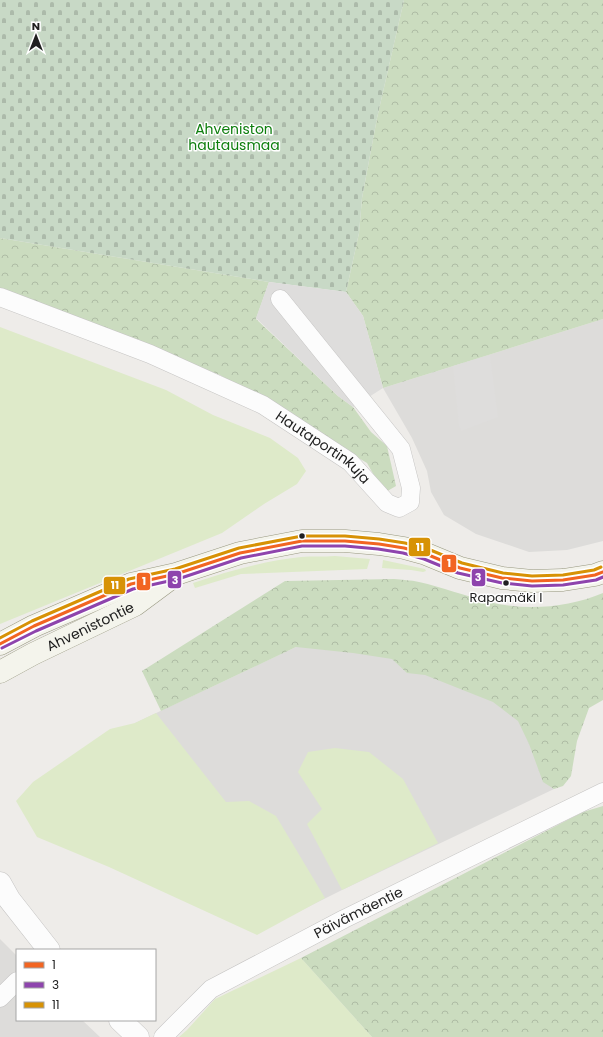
<svg xmlns="http://www.w3.org/2000/svg" width="603" height="1037" viewBox="0 0 603 1037" font-family="Poppins,sans-serif">
<style>
.residential{fill:#dddcda}
.grass{fill:#deeac9}
.forest{fill:url(#forest-crowns)}
.cemetery{fill:url(#cemetery-stones)}
.parking{fill:#dedddc}
.lines{fill:none;stroke-linecap:round;stroke-linejoin:round}
.minor-casing{stroke:#c5c4c3;stroke-width:19}
.tertiary-casing{stroke:#c5c4c3;stroke-width:23}
.secondary-casing{stroke:#989880;stroke-width:23}
.minor{stroke:#fcfcfc;stroke-width:18}
.tertiary{stroke:#fcfcfc;stroke-width:22}
.secondary{stroke:#f4f4ec;stroke-width:22}
.bus-1-casing{stroke:#fff;stroke-width:6}
.bus-2-casing{stroke:#fff;stroke-width:6}
.bus-3-casing{stroke:#fff;stroke-width:6}
.bus-1{stroke:#f26522;stroke-width:3}
.bus-2{stroke:#8e44ad;stroke-width:3}
.bus-3{stroke:#d79205;stroke-width:3}
.bus-dot{fill:#202020;stroke:#fff;stroke-width:1.5}
.labels{text-anchor:middle;stroke-width:3;stroke-linejoin:round;paint-order:stroke}
.bus-label{font-size:13px;fill:#202020;stroke:#fff}
.park-label{font-size:14px;fill:#0e7e0e;stroke:#fff}
.street-label{font-size:14px;fill:#202020;stroke:#fff}
.line-badge{stroke:#fff;stroke-width:1.5}
.badge-label{font-size:11px;text-anchor:middle;font-weight:bold;fill:#fff}
</style>
<defs>
<pattern id="forest-crowns" width="20" height="18" patternUnits="userSpaceOnUse"><rect width="20" height="18" fill="#cbdcbf"/><path d="M2 6a3 3 0 1 1 6 0M12 15a3 3 0 1 1 6 0" fill="none" stroke="#aebca4"/></pattern>
<pattern id="cemetery-stones" width="16" height="16" patternUnits="userSpaceOnUse"><rect width="16" height="16" fill="#c8d9c6"/><path d="M2 7V4a2 2 0 0 1 4 0v3zM10 15v-3a2 2 0 0 1 4 0v3z" fill="#acbaaa"/></pattern>
</defs>
<rect width="100%" height="100%" fill="#eeece9"/>
<path class="residential" d="M603 319V541L567 550 529 552 476 534 444 515 431 492 427 471 412 438 383 388Z
M408 640 534 704 553 770 554 789 342 890 298 912 135 723 296 647Z
M0 939 17 956V1020H82L100 1037H0Z"/>
<path class="grass" d="M0 327 166 390 213 415 270 438 298 458 306 471 297 484 264 504 222 533 0 624Z
M335 556 370 559 367 569 241 574 195 588 193 583C228 571 264 561 301 557 312 556 324 557 335 556Z
M383 560 425 569 426 571 423 572 411 570 382 568Z
M156 713 226 802 249 801 276 816 325 898 257 935 109 867 37 837 16 801 33 782 110 729 135 723Z
M335 748 369 752 403 779 438 843 342 890 307 824 322 809 298 772 308 752Z
M301 958 372 1037H179L187 1030 215 999Z"/>
<path class="forest" d="M404 0H603V319L383 388 363 316 346 292 359 233 362 198 377 118Z
M0 238 269 282 256 319 338 396 353 407 371 432 387 446 396 486 384 493 367 463 220 375 0 290Z
M394 579C402 580 411 580 419 582 442 587 465 596 489 602 527 611 567 608 603 593V700L589 708 577 741 571 776 563 786 554 789 543 782 529 744 518 721 493 702 425 675 407 673 392 659 353 653 296 647 161 711 142 671 285 581Z
M603 806V1037H372L301 958 583 812Z"/>
<path class="cemetery" d="M0 0H404L377 118 362 198 359 233 346 292 269 282 0 238Z"/>
<path class="parking" d="M269 282 346 292 363 316 383 388 353 407 338 396 256 318Z
M490 355 498 417 461 431 459 426 453 366Z"/>
<g class="lines">
<defs>
<g id="minor">
<path id="s1" d="M0 297 150 354 263 405 350 462 387 503 399 508 410 502 411 488 401 449 280 299"/>
<path d="M0 998 17 981"/>
<path id="s2" d="M163 1037 211 989 344 919 603 792"/>
</g>
<path id="tertiary" d="M0 883 9 899 49 950
M120 1020 138 1037"/>
<g id="secondary">
<path d="M0 644 34 626 131 584 176 574 240 553 302 541H345L379 544 404 548 426 554 460 568 502 578 532 581 563 580 595 575 603 572"/>
<path id="s3" d="M0 672 33 654 135 605 170 579"/>
</g>
</defs>
<use href="#minor" class="minor-casing"/>
<use href="#tertiary" class="tertiary-casing"/>
<use href="#secondary" class="secondary-casing"/>
<use href="#minor" class="minor"/>
<use href="#tertiary" class="tertiary"/>
<use href="#secondary" class="secondary"/>
<defs>
<path id="bus-1" d="M0 644 34 626 131 584 176 574 240 553 302 541H345L379 544 404 548 426 554 460 568 502 578 532 581 563 580 595 575 603 572"/>
<path id="bus-2" d="M2 648 36 631 133 589 178 579 241 558 302 546H345L378 549 403 553 424 559 458 573 502 583 532 586 563 585 596 580 603 577"/>
<path id="bus-3" d="M0 638 32 621 129 579 175 569 239 548 302 536H345L379 539 405 543 428 549 462 563 503 573 532 576 563 575 594 570 601 567"/>
</defs>
<use href="#bus-1" class="bus-1-casing"/>
<use href="#bus-2" class="bus-2-casing"/>
<use href="#bus-3" class="bus-3-casing"/>
<use href="#bus-1" class="bus-1"/>
<use href="#bus-2" class="bus-2"/>
<use href="#bus-3" class="bus-3"/>
</g>
<g class="bus-dot">
<circle cx="302" cy="536" r="3.5"/>
<circle cx="506" cy="583" r="3.5"/>
</g>
<g class="labels">
<g class="bus-label">
<text x="506" y="602">Rapamäki I</text>
</g>
<g class="park-label">
<text x="234" y="134">Ahveniston<tspan x="234" dy="16">hautausmaa</tspan></text>
</g>
<g class="street-label">
<text dy="5" stroke="none"><textPath href="#s1" startOffset="358">Hautaportinkuja</textPath></text>
<text dy="5" stroke="none"><textPath href="#s3" startOffset="101">Ahvenistontie</textPath></text>
<text dy="5" stroke="none"><textPath href="#s2" startOffset="234">Päivämäentie</textPath></text>
</g>
</g>
<g class="line-badge">
<rect x="408" y="537" width="23" height="20" rx="4" fill="#d79205"/>
<rect x="441" y="554" width="16" height="19" rx="4" fill="#f26522"/>
<rect x="471" y="568" width="15" height="19" rx="4" fill="#8e44ad"/>
<rect x="167" y="570" width="15" height="19" rx="4" fill="#8e44ad"/>
<rect x="136" y="572" width="15" height="19" rx="4" fill="#f26522"/>
<rect x="103" y="576" width="23" height="19" rx="4" fill="#d79205"/>
</g>
<g class="badge-label">
<text x="420" y="551">11</text>
<text x="449" y="567">1</text>
<text x="478" y="581">3</text>
<text x="175" y="584">3</text>
<text x="144" y="585">1</text>
<text x="115" y="589">11</text>
</g>
<rect x="16" y="949" width="140" height="72" fill="#ffffff" stroke="#a6a6a6"/>
<rect x="24" y="962" width="20" height="6" fill="#f26522" stroke="#a6a6a6"/>
<text x="52" y="969" font-size="12" fill="#202020">1</text>
<rect x="24" y="982" width="20" height="6" fill="#8e44ad" stroke="#a6a6a6"/>
<text x="52" y="989" font-size="12" fill="#202020">3</text>
<rect x="24" y="1002" width="20" height="6" fill="#d79205" stroke="#a6a6a6"/>
<text x="52" y="1009" font-size="12" fill="#202020">11</text>
<g transform="translate(36 36)" stroke="#ffffff" stroke-width="3" paint-order="stroke">
<path d="M0-3L7 15L0 10L-7 15Z" fill="#202020"/>
<text y="-6" font-size="11" font-weight="bold" text-anchor="middle" fill="#202020">N</text>
</g>
</svg>
